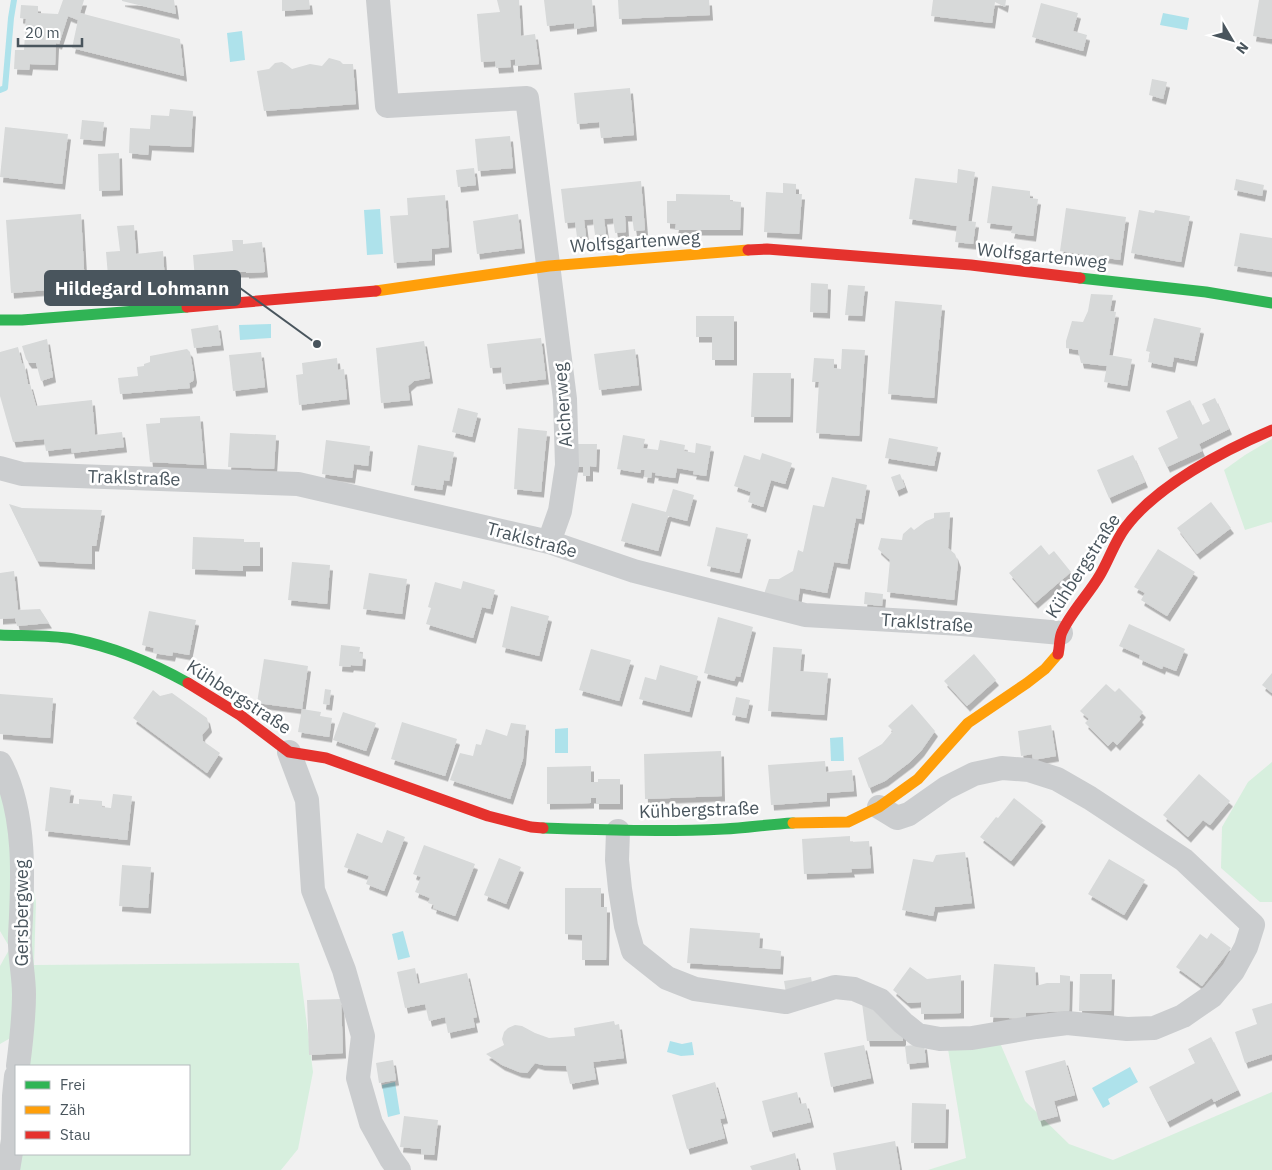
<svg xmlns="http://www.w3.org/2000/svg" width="1272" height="1170" viewBox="0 0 1272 1170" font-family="'IBM Plex Sans',sans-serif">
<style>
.green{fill:#d7efde}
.water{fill:#aee2eb}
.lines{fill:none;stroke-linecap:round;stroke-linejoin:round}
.stream{stroke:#aee2eb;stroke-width:6}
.building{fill:#d7d9d9;filter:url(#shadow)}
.street{stroke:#cbcdcf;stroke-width:24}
.fast{stroke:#30b455;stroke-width:11}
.slow{stroke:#ff9f0a;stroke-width:11}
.jam{stroke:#e5322d;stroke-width:11}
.labels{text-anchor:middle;stroke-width:5;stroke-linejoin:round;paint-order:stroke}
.street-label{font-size:18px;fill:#49555d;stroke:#fff}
.leader{fill:none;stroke:#49555d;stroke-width:2}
.callout-dot{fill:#49555d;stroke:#fff;stroke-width:2}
.callout{fill:#49555d;stroke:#49555d;stroke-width:2}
.callout-label{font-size:19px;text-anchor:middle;font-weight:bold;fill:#fff}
</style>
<defs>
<filter id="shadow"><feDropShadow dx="3" dy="5.5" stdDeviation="0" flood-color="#0004"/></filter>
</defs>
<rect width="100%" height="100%" fill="#f1f1f1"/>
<path class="green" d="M1272 439V523L1271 522 1245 530 1224 470 1245 455Z
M0 751 12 772 36 902 34 965 299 963 313 1072 298 1149 281 1170H12L16 1154H189V1066H23L14 1036 0 1044V966L10 948 0 931Z
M1272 762V902H1260L1221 868 1222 827 1248 782Z
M1000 1043 1025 1101 1069 1144 1113 1160 1272 1092V1170H928L966 1158 948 1049Z"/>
<path class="water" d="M1163 13 1189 18 1187 30 1160 25Z
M242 31 245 60 230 62 227 33Z
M380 209 383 254 367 255 364 210Z
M271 324V338L240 340 239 325Z
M568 728V753H555V729Z
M843 737 844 761H831L830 738Z
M403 931 410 957 398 960 392 934Z
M670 1041 682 1044 692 1042 694 1055 681 1056 667 1052Z
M1130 1067 1138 1082 1108 1099 1110 1104 1103 1108 1092 1088Z
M395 1082 400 1114 388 1117 382 1085Z"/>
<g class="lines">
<path class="stream" d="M0 90 5 88 11 18 14 0"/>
</g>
<path class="building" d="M63 0H84L80 13 180 39 184 76 72 48 78 20 68 16 59 44 56 43 55 65 30 64 29 70 14 69 15 50H24L26 19 20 18 21 5 38 6V13L58 14Z
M122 0H174L176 14 122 1Z
M282 0H309L310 9 282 11Z
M497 0H519L521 36 535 34 539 64 515 66V59L510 60 511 67 496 68 495 61 481 62 477 14 500 12Z
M544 0H592L594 26 574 29V23L547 26Z
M618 0H709L710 15 619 19Z
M933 0H1006L1005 7 995 2 992 23 931 16Z
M1259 0H1272V39L1253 36Z
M1041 3 1078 13 1073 31 1087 35 1083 51 1032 37Z
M329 58 340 61 343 64H353L356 104 264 111 257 71 269 69 275 63 282 62 287 65 292 69 310 64 322 66Z
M1152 79 1167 82 1163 99 1149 95Z
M630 88 634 135 601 138 599 122 577 124 574 93Z
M170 109 193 111 191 147 149 145 148 155 129 153 130 128 150 129 151 115 169 116Z
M82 120 104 122 102 141 80 139Z
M5 127 68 134 62 184 0 177Z
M510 136 513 168 478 171 475 139Z
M119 153 120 190 99 191 98 154Z
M474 168 476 185 458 187 456 170Z
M958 169 975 172 968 221 976 222 973 244 955 242 957 226 909 219 915 178 957 183Z
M1236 179 1264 185 1262 196 1234 190Z
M641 181 645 230 634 231 632 216H625L626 232 615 233 613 218 604 219 606 234 595 235 593 219 584 220 586 236 577 237 575 222 565 223 561 189Z
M783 183 796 184V194H802L799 234 764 232 766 192 783 193Z
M992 186 1030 191V198L1038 199 1033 236 1011 233 1013 226 987 223Z
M676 194 730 195V201L741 202 740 230H675L676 224 667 223V201H676Z
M445 195 449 247 432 249V260L394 263 390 216 408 215 407 198Z
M1066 208 1126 217 1120 260 1060 251Z
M1139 210 1154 213 1155 210 1190 216 1181 262 1131 253Z
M81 214 85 287 11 293 6 220Z
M518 214 522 248 477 254 473 221Z
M134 225 136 254 163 251 165 283 109 288 106 252 120 251 117 226Z
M1240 233 1272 238V272L1234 266Z
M232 240H243V244L262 242 265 272 246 273V272H234L235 277 195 280 193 255 233 251Z
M811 283 828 284 827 313 810 312Z
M848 285 865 286 862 316 845 315Z
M1091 294 1113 295 1110 311 1116 312 1109 355 1132 359 1127 386 1104 382 1107 366 1081 363 1078 350 1066 348V341L1072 321 1083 322 1088 311Z
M895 301 942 305 934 398 888 394Z
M696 316H734V360H712V337H696Z
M1154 318 1201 328 1194 361 1174 357 1172 367 1148 362 1150 352 1146 351Z
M218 325 221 345 194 348 191 329Z
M541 338 546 379 503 384 501 367 490 368 487 344Z
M47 339 53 377 41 381 36 363H29L26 359 22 346Z
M424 341 430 378 414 381 408 386 410 400 381 403 376 348Z
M18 347 22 364 24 363 28 384H30L36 406 92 400 95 435 122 432 124 447 72 453 71 448 46 451 44 439 13 442 0 396V352Z
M187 349 190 352 194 377 193 381 189 383 190 388 120 394 118 378 138 376 137 367 144 366V364L150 362V356Z
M635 349 639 385 599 390 594 354Z
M842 349 865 350 859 436 816 433 819 382H812L814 358 834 359V368L841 369Z
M261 352 265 387 233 391 229 355Z
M337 358 338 370 344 369 347 399 299 405 296 375 303 374 302 363Z
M753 373H791L790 417H751Z
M1215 398 1229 429 1199 444 1202 451 1167 467 1158 448 1178 438 1166 411 1190 400 1202 425 1210 421 1202 404Z
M458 408 478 413 472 437 452 432Z
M200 416 204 465 150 462 146 424 160 423V418Z
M518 428 547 431 541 492 514 489Z
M230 433 276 435 274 469 228 467Z
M623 435 645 439 643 448 658 450 660 440 685 445 684 451 695 453 696 443 711 446 706 476 693 474 694 471 677 468 675 478 655 475 656 473 652 472 651 478 644 477 645 470H641L640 473 617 469Z
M889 438 938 447 934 466 885 458Z
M326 440 370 446 368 466 354 464 352 478 322 474Z
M576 444H597L596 467 590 466V476H583V467H575Z
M418 445 454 452 449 481 444 480 442 490 411 485Z
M762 453 792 463 785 484 771 480 763 507 748 502 751 492 734 486 744 455 760 460Z
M1133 455 1145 482 1109 498 1097 470Z
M900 474 905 487 896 491 891 477Z
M832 477 867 485 861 519 856 518 847 564 834 562 827 593 800 588 798 601 764 594 769 579H779L793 571 798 550 803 552 813 505 824 507Z
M673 489 694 495 687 521 668 516 658 551 621 541 632 503 666 512Z
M1211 502 1231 528 1197 554 1177 528Z
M9 504 22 508 102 510 96 546H92V564L37 561Z
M950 512 948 548 955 554 958 562 954 600 887 592 890 560 878 549 881 538 902 540 903 534 911 527 914 530 926 521 934 518V513Z
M716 527 748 534 739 573 707 566Z
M193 537 244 539V542H260V566H243V571L192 569Z
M1041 545 1049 555 1054 551 1071 572 1035 603 1009 573Z
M1158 549 1195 572 1167 616 1141 600 1145 593 1134 587Z
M292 562 330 565 327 604 288 600Z
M14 571 18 610 40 609 49 623 17 626 15 618 0 619V573Z
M369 573 407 579 402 614 363 609Z
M463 581 495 590 490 609 482 607 473 638 426 624 431 608 428 607 435 582 461 589Z
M865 592 883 594 882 606 864 604Z
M511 606 549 616 539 656 502 647Z
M149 611 196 620 189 655 173 652 172 656 153 653 154 648 142 645Z
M718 617 753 627 740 677 736 676 734 681 704 673Z
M1129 624 1185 649 1176 671 1163 666 1162 669 1139 659 1140 655 1119 646Z
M341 645 360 647 359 653 363 654 362 666 351 665 350 667 339 666Z
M773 647 802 649 800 671 828 673 824 715 768 711Z
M591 649 631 660 619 701 579 690Z
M974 654 996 680 967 706 944 681Z
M264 659 308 666 302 709 257 703Z
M660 665 698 676 689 712 639 699 645 677 656 680Z
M1272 673V693L1262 685Z
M1106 684 1115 692 1119 688 1143 712 1139 717 1141 719 1117 745 1113 741 1108 746 1085 723 1089 719 1080 711Z
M325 689 331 690 329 705 323 704Z
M153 690 160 696 172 693 207 718 209 727 202 735 203 741 220 753 207 773 133 718Z
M0 694 53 698 50 738 0 734Z
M736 697 750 700 746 718 732 715Z
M912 704 935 731 921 751 910 762 885 781 869 788 858 758 882 744 893 731 888 726Z
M302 709 321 712 320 716 332 718 329 737 298 732Z
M343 712 376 723 366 751 333 740Z
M402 722 457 739 445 776 391 759Z
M511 723 526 725 523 759 510 799 450 780 460 753 473 756 476 744 481 745 486 729 507 736Z
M1051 725 1056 756 1033 760 1032 754 1021 756 1018 731Z
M721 751 722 796 645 799 644 754Z
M825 761 826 772 852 770 854 791 827 793V801L771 805 768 765Z
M591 766V782H598V779H620V804H596V798H591V803L547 804V767Z
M1199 774 1230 801 1210 825 1203 820 1188 837 1163 815Z
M50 787 71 790 69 803 79 804V799L102 801V807L111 808 113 794 132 796 127 840 45 831Z
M1014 798 1043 821 1011 861 980 837 996 817 998 818Z
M387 830 405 837 384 891 366 884 369 876 344 867 357 833 382 843Z
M850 836V842L869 841 871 868 851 869 852 872 804 874 802 839Z
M424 845 475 864 455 916 433 908 434 905 428 903 430 898 415 892 421 877 413 874Z
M965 852 972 903 935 907 933 916 902 910 913 859 933 862 936 855Z
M499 858 521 867 506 904 484 895Z
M1109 859 1145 880 1124 915 1088 894Z
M122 865 151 867 148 908 119 906Z
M565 888H601V907H607L606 960H582V935L565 934Z
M690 928 760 933 759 948 781 951 780 969 687 963Z
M1211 933 1231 948 1202 986 1176 967 1200 934 1207 939Z
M994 964 1035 967 1036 986 1047 983H1060V975L1070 976 1069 1011 1026 1013V1019L990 1017Z
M910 967 927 979 961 975V1013L921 1014V1002L908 1003 893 990Z
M415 968 418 984 467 973 477 1017 473 1018 475 1027 448 1033 445 1017 429 1021 425 1004 405 1008 397 972Z
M1080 974H1112L1111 1011H1079Z
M811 977 813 989 786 993 784 981Z
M341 999 343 1053 309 1055 307 1000Z
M862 1003 903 1027V1041H867Z
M1272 1003V1054L1245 1063 1235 1032 1257 1024 1252 1009Z
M614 1021 615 1025 619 1024 624 1058 593 1062 596 1079 570 1084 566 1066 542 1065 535 1063 527 1073 519 1072 502 1065 486 1054 504 1045 502 1039 504 1032 508 1028 515 1025 522 1026 535 1033 549 1038 575 1036 574 1028Z
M1211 1037 1238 1090 1214 1102 1212 1098 1167 1122 1149 1087 1195 1063 1188 1049Z
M924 1044 926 1062 907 1064 905 1046Z
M864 1045 871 1078 831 1087 824 1053Z
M393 1060 396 1080 379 1083 376 1063Z
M1065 1060 1075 1095 1054 1101 1058 1116 1039 1121 1025 1071Z
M715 1082 725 1118 720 1119 725 1138 687 1149 672 1095Z
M797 1092 800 1104 806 1103 811 1122 770 1132 762 1101Z
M912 1103 946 1104 945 1143H911Z
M404 1116 438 1120 434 1155 421 1154V1149L400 1147Z
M895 1141 900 1170H836L833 1153Z
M795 1153 799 1170H752L750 1166Z"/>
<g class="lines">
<path class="street" d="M378 0 387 106 527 98 565 399 567 465 560 511 549 542
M0 468 22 474 298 484 549 542 634 571 805 615 962 624 1061 633
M289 752 307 800 313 890 344 970 363 1036 358 1078 371 1123 391 1159 399 1170
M0 763C27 812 23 883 20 936 19 955 24 975 24 994 24 1018 21 1043 18 1066
M618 831 617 860 620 889 626 926 633 951 667 978 695 989 786 1002 835 987 854 989 880 1000 903 1023 918 1035 940 1039 972 1038 1036 1027 1067 1023 1127 1029 1154 1028 1183 1016 1212 996 1233 971 1246 947 1253 925 1184 860 1090 798 1057 779 1029 770 1002 768 974 774 946 788 909 814 897 818 879 807
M8 1170 13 1140 14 1096 16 1076"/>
<path class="fast" d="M1080 278 1206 292 1272 303
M0 320H22L187 307
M0 635C23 636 51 635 73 639 114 647 152 663 188 683
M543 828C603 830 664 832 724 829 747 828 770 824 793 823"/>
<path class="slow" d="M376 291 549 266 748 250
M793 823 848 822 879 807 918 779 968 723 1027 683 1045 669 1058 654"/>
<path class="jam" d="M748 250 767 249 971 265 1080 278
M187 307 376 291
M1058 654C1060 647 1059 638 1062 632 1071 612 1089 594 1100 575 1109 560 1114 543 1125 528 1156 486 1224 450 1272 430
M188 683 240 715 289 752 326 758 488 816 531 827 543 828"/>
</g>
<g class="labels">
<g class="street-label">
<text transform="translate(635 242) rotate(-4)" y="6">Wolfsgartenweg</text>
<text transform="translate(1042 256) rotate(6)" y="6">Wolfsgartenweg</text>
<text transform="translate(563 405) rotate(-94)" y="6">Aicherweg</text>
<text transform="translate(134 478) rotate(2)" y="6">Traklstraße</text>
<text transform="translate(532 540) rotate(15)" y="6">Traklstraße</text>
<text transform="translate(1083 566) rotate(-57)" y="6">Kühbergstraße</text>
<text transform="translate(927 623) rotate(4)" y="6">Traklstraße</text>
<text transform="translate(239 697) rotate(33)" y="6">Kühbergstraße</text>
<text transform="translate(699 810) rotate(-2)" y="6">Kühbergstraße</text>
<text transform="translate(22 913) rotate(-90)" y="6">Gersbergweg</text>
</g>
</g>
<path class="leader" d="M317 344L240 288"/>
<circle class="callout-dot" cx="317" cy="344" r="5"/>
<rect class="callout" x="45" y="271" width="195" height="34" rx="5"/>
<g class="callout-label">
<text x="142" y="295">Hildegard Lohmann</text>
</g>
<rect x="15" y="1065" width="175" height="90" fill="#ffffff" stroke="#b6bbbe"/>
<rect x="25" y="1081" width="25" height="8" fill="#30b455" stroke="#b6bbbe"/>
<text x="60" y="1090" font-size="15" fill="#49555d">Frei</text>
<rect x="25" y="1106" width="25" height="8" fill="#ff9f0a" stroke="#b6bbbe"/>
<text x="60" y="1115" font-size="15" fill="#49555d">Zäh</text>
<rect x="25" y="1131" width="25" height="8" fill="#e5322d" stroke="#b6bbbe"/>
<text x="60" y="1140" font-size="15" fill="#49555d">Stau</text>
<g transform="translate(1232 40) rotate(128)" stroke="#ffffff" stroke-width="4" paint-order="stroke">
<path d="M0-4L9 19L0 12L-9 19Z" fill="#49555d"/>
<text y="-8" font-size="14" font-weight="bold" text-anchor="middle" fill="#49555d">N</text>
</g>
<path d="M18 38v8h64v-8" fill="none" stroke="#49555d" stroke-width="2.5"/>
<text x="25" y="38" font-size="15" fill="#49555d" stroke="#ffffff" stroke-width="4" paint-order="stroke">20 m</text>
</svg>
